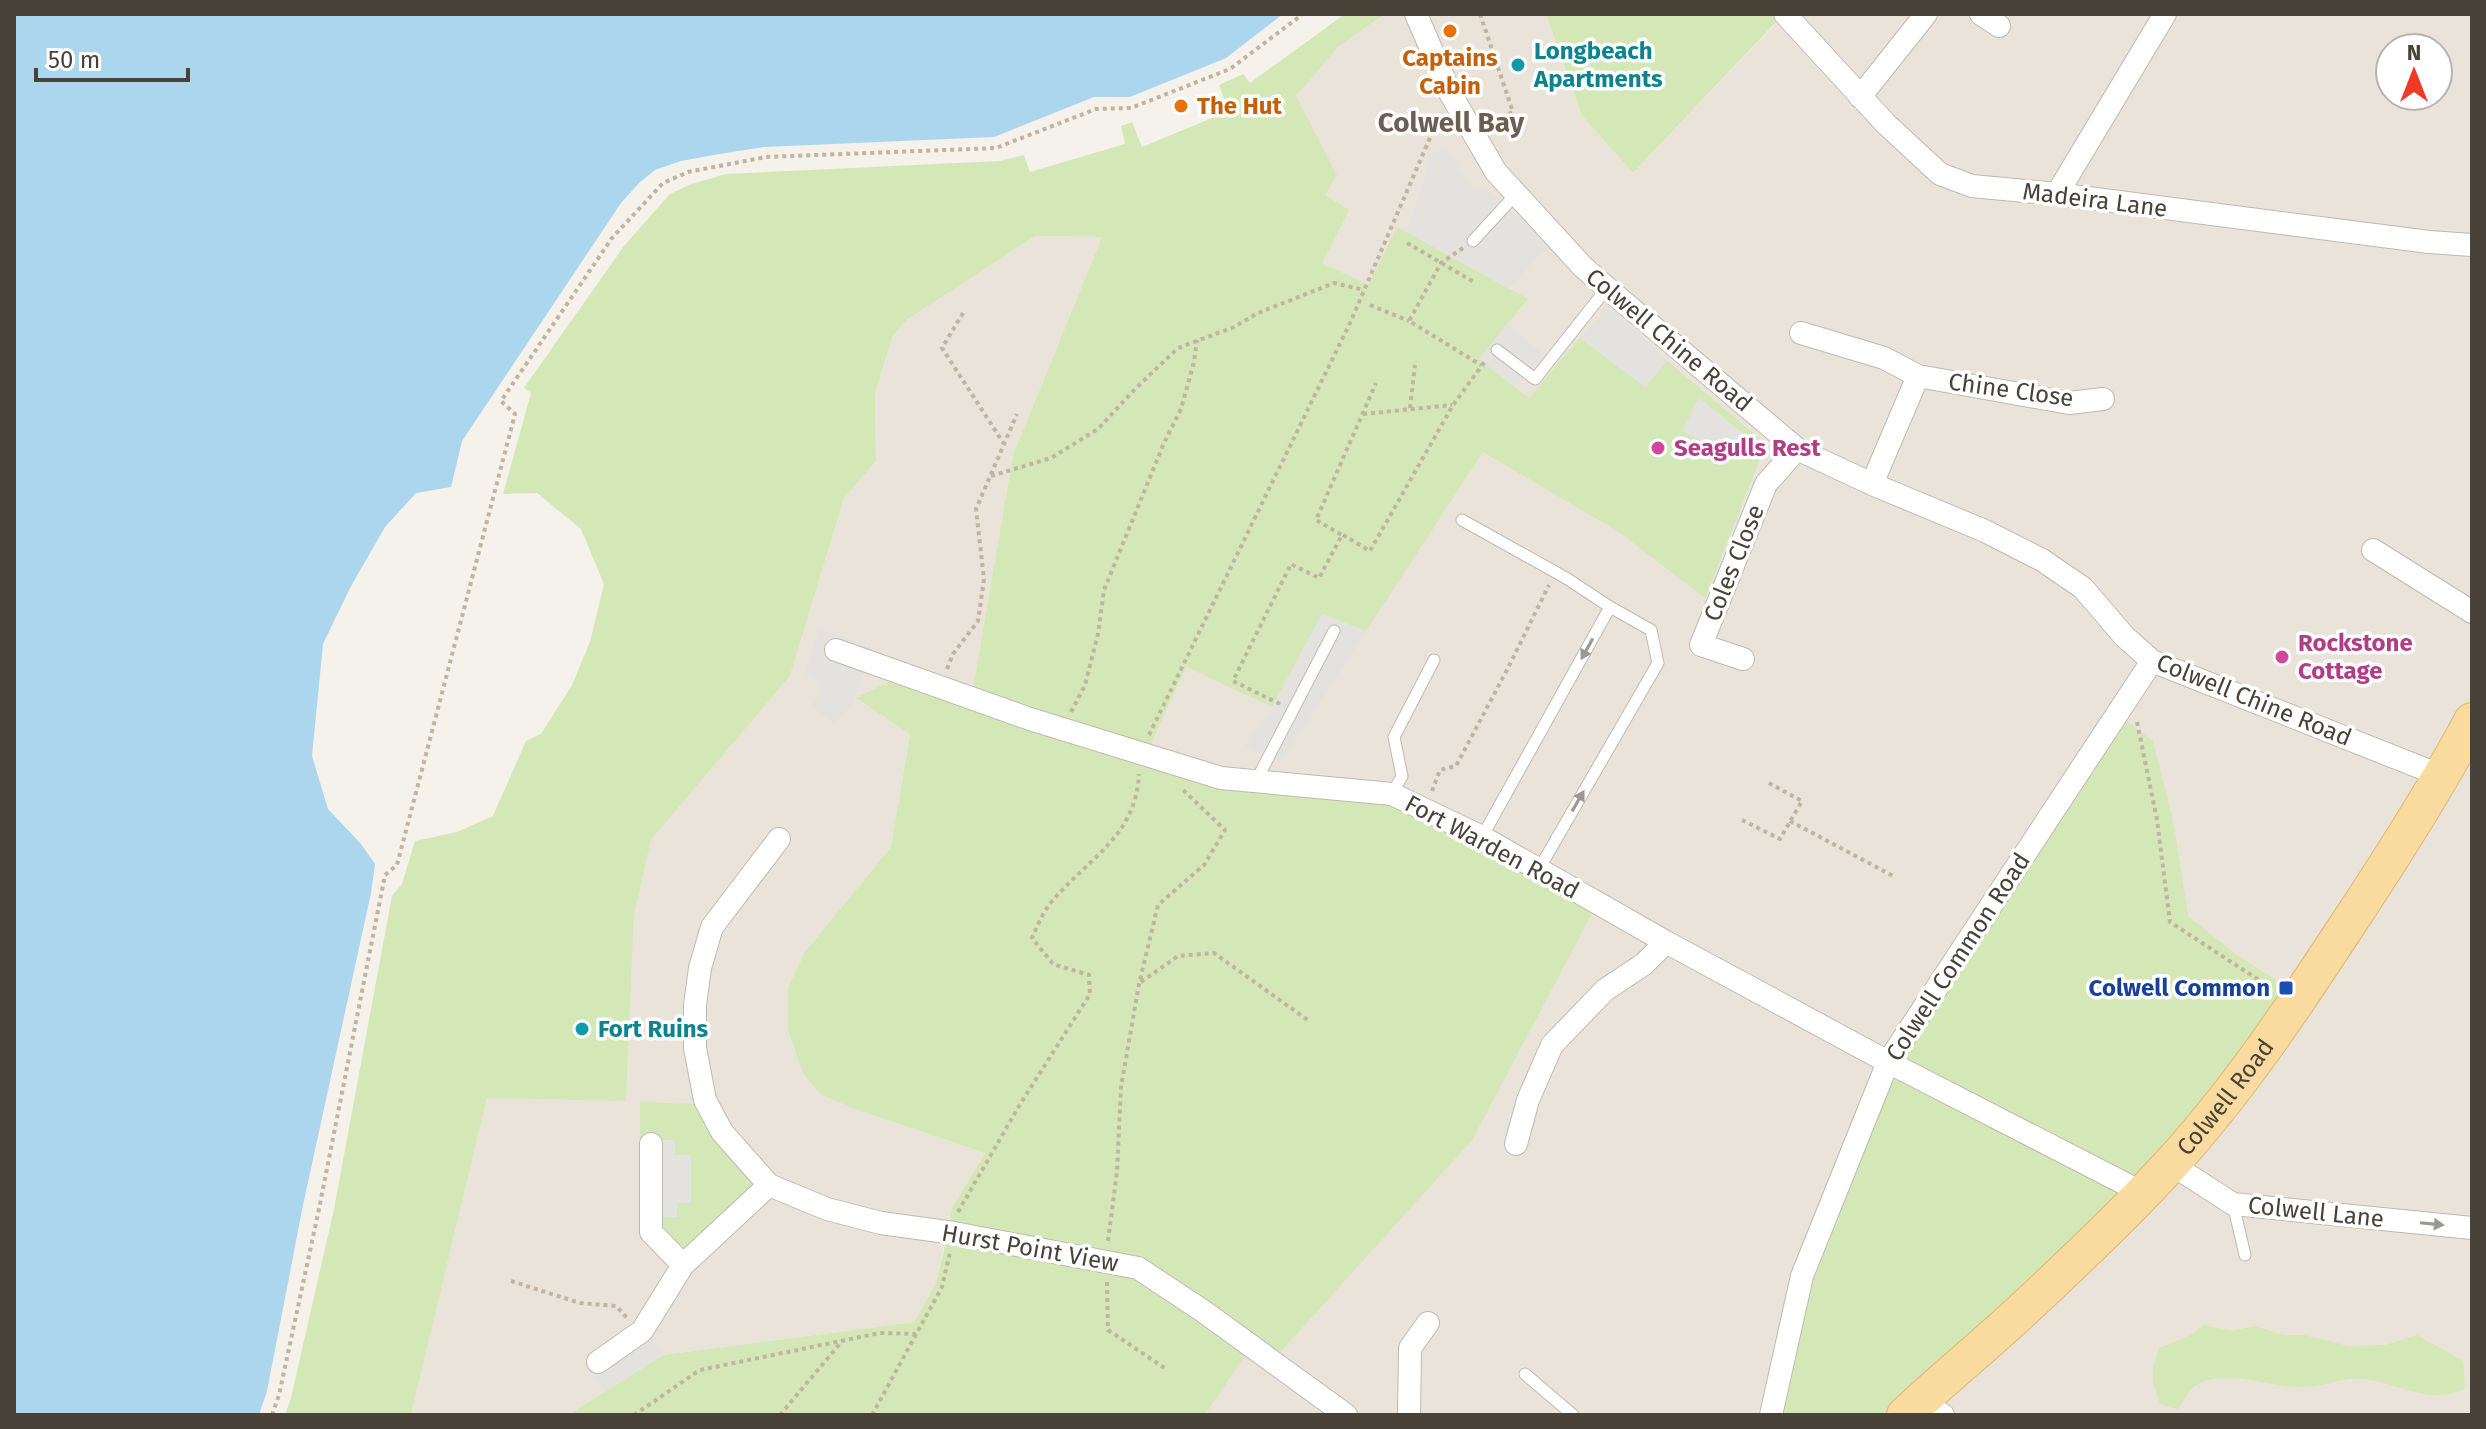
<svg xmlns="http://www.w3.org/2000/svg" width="2486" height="1429" viewBox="0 0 2486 1429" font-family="'Fira Sans',sans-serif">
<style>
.residential{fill:#e9e3da;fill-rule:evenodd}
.green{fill:#d4e7b6}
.parking{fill:#e4e2df}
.water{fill:#abd6ee}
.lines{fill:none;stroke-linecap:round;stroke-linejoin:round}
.service-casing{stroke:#c0b9ae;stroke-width:13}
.minor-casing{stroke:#c0b9ae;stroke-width:24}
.primary-casing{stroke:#e0b86f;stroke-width:38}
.path{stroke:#c1b4a0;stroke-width:4;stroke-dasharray:4 4;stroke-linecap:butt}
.service{stroke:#fff;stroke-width:11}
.minor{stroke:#fff;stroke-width:22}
.primary{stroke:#fadb9f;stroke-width:36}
.oneway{fill:#9b9792}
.food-dot{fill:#e8710a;stroke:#fff;stroke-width:3}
.culture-dot{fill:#0f9aa8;stroke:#fff;stroke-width:3}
.hotel-dot{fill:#d1479c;stroke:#fff;stroke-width:3}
.transit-dot{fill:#1a4fb4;stroke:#fff;stroke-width:3}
.labels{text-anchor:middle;stroke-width:7;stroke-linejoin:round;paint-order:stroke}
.culture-label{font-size:24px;font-weight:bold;fill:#0d838f;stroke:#fff;text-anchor:start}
.food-label{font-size:24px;font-weight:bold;fill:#c56008;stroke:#fff}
.street-label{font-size:24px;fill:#494239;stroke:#fff}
.hotel-label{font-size:24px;font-weight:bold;fill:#b23c85;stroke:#fff;text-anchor:start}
.transit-label{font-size:24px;font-weight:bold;fill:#164399;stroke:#fff;text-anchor:end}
.quarter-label{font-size:28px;font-weight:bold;fill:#6b5f51;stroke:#fff}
</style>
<rect width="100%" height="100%" fill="#f5f1eb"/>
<path class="residential" d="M1385 14H1546L1582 116 1633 173 1785 14H2472V1415H1205L1253 1343 1473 1139 1600 898 1148 750 1369 285 1321 263 1324 195 1295 96 1338 47ZM2390 48H2438V96H2390Z
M1035 236 1102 237 1013 455 970 706 857 699 910 733 891 847 805 952 788 987V1030L803 1074 855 1109 985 1153 952 1208 936 1283 914 1322 663 1355 568 1415H411L487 1098 626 1100 634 916 651 840 790 676 844 498 876 460 875 393 893 335 908 319Z"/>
<path class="green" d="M1345 14H1385L1338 47 1296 96 1337 175 1325 195 1349 210 1322 263 1369 285 1397 227 1528 299 1479 359 1529 398 1580 338 1645 387 1667 361 1766 444 1705 598 1619 532 1483 452 1366 631 1322 614 1272 707 1187 667 1148 750 1123 753 1392 799 1596 906 1473 1139 1274 1359 1140 1263 948 1228 952 1208 985 1153 855 1109 822 1095 803 1074 788 1030V987L805 952 891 847 910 734 856 698 891 681 970 706 1013 455 1102 237 1035 236 908 319 893 335 875 393 876 461 844 498 790 676 651 840 634 916 626 1101 487 1098 411 1415H285L291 1398 334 1209 392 896 402 884 415 841 457 832 493 816 526 741 541 734 572 685 590 642 604 584 581 529 537 493 503 494 531 393 524 388 624 246 670 194 689 185 726 174 1000 161 1024 155 1030 172 1125 144 1121 126 1132 122 1142 147 1229 111 1219 85 1243 74 1250 83Z
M1546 14H1780L1782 16 1633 173 1582 116Z
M2125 720 2153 741 2173 820 2188 916 2234 953 2296 993 2222 1096 1890 1415H1781L1812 1284 1902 1056Z
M640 1102 696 1104 715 1138 754 1186 681 1252 658 1230 675 1155V1141L640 1140Z
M947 1237 1136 1272 1248 1351 1205 1415H568L663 1355 914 1322 936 1283Z
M2204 1325 2233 1331 2254 1326 2285 1335H2304L2348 1346 2386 1345 2417 1335 2463 1361 2465 1388C2431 1408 2395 1380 2359 1379 2340 1378 2323 1387 2304 1387 2269 1389 2230 1367 2196 1385 2189 1389 2183 1402 2178 1409L2161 1405C2150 1381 2151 1372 2159 1348L2191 1335Z"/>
<path class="parking" d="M1445 146 1475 193 1485 187 1549 245 1509 288 1407 232 1432 155Z
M1608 306 1667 361 1645 387 1580 338Z
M1507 324 1542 353 1516 388 1479 359Z
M1699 398 1752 440 1741 461 1682 431Z
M1322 614 1366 631 1281 763 1245 747 1255 728 1260 730Z
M820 629 872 648 851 707 833 724 812 705 822 692 818 680 805 674Z
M657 1140H675V1155H691V1203H677V1217H657Z
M653 1338 663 1355 605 1392 594 1375Z"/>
<path class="water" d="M14 14H1283L1226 58 1130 97H1094L994 137 764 147 719 154 681 161 655 170 640 182 621 203 462 441 451 487 416 493 385 527 350 588 323 644 312 756 328 809 361 844 375 864 371 893 303 1205 267 1391 259 1415H14Z"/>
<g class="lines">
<defs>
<path id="service" d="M1473 241 1517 193
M1497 350 1535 379 1607 288
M1462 520 1566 578 1610 607
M1256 781 1334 631
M1392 794 1402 776 1394 737 1434 660
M1482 837 1610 607 1651 630 1658 663 1539 869
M2233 1204 2245 1255
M1525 1374 1573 1415"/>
<path id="minor" d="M1416 14 1450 93 1496 172 1583 267 1607 288 1797 449 1872 484 1985 531 2042 560 2083 588 2124 636 2152 661 2442 776
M1785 14 1886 124 1940 174 1972 186 2057 194 2429 242 2472 245
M1981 14 1999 26
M1860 97 1926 14
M2057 194 2165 14
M1801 333 1884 358 1918 376 2069 403 2103 399
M1872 484 1918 376
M2373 550 2472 612
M836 650 1030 719 1221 778 1392 794 1482 837 1666 942 1888 1062 2143 1193
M1743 659 1701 645 1766 484 1797 449
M779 839 712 927 700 968 695 1005V1048L705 1100 722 1132 769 1185 827 1209 881 1223 954 1233 1138 1268 1203 1311 1346 1415
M651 1144V1232L683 1265
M1516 1144 1528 1100 1552 1045 1605 990 1644 964 1666 942
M2171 1164 2233 1204 2472 1228
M598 1362 642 1331 683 1265 769 1185
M1920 1401 1943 1415
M1409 1415 1410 1348 1428 1323
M1771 1415 1802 1276 1888 1062 2152 661"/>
<g id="primary">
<path id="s1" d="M1905 1415C1940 1382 1978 1351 2014 1318 2067 1269 2120 1219 2169 1166 2235 1094 2289 1014 2342 933 2388 864 2433 794 2472 721"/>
</g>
</defs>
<use href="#service" class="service-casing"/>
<use href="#minor" class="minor-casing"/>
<use href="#primary" class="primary-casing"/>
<path class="path" d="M1480 14 1513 112 1489 123
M1407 243 1474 282
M1463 248 1441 263 1409 321 1481 365
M1370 305 1409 321
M963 313 942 348 1004 444
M1410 408 1415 365
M1363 414 1452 405
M991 476 1051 458 1098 429 1136 388 1178 348 1234 327 1258 313 1334 283 1364 290
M1343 535 1370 551 1453 405 1486 360
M947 669 953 654 978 621 984 579 976 509 1017 414
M1280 704 1233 681 1291 564 1319 578 1342 535 1316 520 1376 383
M1071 712 1085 685 1098 634 1104 590 1164 443 1181 409 1194 362 1197 340
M2137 722 2157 820 2170 922 2274 990
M1149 735 1350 323 1439 117
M1432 791 1440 770 1456 766 1508 668 1549 585
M1742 820 1780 839 1802 801 1767 782
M1790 821 1895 877
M1141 982 1178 956 1214 953 1309 1021
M958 1212 1019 1106 1090 994 1089 975 1053 964 1032 938C1037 927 1042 914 1049 905 1086 859 1136 838 1139 774
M1108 1241 1117 1172 1121 1087 1139 984 1158 905 1204 865 1225 830 1181 788
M511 1281 580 1303 616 1306 628 1319
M1107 1282 1108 1330 1166 1369
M272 1415 279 1395 319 1209 385 875 397 865 515 414 501 401 612 238 663 183 688 172 766 157 996 148 1096 109 1131 108 1230 69 1303 14
M634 1415 700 1370 880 1333 916 1334
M780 1415 843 1340
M872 1415 942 1287 950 1252"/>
<use href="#service" class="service"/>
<use href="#minor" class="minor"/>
<use href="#primary" class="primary"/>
</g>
<defs><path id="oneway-solid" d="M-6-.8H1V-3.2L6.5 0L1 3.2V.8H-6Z" transform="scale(2)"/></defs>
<g class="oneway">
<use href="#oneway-solid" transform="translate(1587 649) rotate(119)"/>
<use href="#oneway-solid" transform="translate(1578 801) rotate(-60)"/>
<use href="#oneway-solid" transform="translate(2432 1224) rotate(6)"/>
</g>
<g class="food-dot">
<circle cx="1450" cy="31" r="8"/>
<circle cx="1181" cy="106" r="8"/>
</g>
<g class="culture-dot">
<circle cx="1518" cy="65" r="8"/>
<circle cx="582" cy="1029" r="8"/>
</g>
<g class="hotel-dot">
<circle cx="1658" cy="448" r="8"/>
<circle cx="2282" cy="657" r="8"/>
</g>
<rect class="transit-dot" x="2278" y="980" width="16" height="16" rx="4"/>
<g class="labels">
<g class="culture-label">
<text x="1534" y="59">Longbeach<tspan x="1534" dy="28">Apartments</tspan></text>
<text x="598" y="1037">Fort Ruins</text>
</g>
<g class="food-label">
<text x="1450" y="66">Captains<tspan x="1450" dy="28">Cabin</tspan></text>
<text x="1197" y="114" text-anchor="start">The Hut</text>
</g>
<g class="street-label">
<text transform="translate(2095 200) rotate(7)" y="8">Madeira Lane</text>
<text transform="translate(1669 340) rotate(40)" y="8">Colwell Chine Road</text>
<text transform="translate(2011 390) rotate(8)" y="8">Chine Close</text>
<text transform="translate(1734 563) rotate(-68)" y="8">Coles Close</text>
<text transform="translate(2254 700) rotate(22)" y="8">Colwell Chine Road</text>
<text transform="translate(1492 847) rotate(28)" y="8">Fort Warden Road</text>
<text transform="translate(1958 957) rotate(-57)" y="8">Colwell Common Road</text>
<text dy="8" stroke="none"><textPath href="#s1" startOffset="452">Colwell Road</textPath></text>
<text transform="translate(2316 1212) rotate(6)" y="8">Colwell Lane</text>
<text transform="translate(1030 1248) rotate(10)" y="8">Hurst Point View</text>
</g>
<g class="hotel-label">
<text x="1674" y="456">Seagulls Rest</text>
<text x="2298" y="651">Rockstone<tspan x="2298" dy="28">Cottage</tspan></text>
</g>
<g class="transit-label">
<text x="2270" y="996">Colwell Common</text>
</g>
<g class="quarter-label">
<text x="1451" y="132">Colwell Bay</text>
</g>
</g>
<rect width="2486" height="1429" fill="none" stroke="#494239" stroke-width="32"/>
<g transform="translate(2414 72)"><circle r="38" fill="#ffffff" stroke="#b6b3b0" stroke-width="2"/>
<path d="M0-6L14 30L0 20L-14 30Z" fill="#f13a26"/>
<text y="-12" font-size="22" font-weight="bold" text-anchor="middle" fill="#494239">N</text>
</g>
<path d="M36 68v12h152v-12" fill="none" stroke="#494239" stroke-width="4"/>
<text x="48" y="68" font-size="24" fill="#494239" stroke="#ffffff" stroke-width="6" paint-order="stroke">50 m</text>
</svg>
